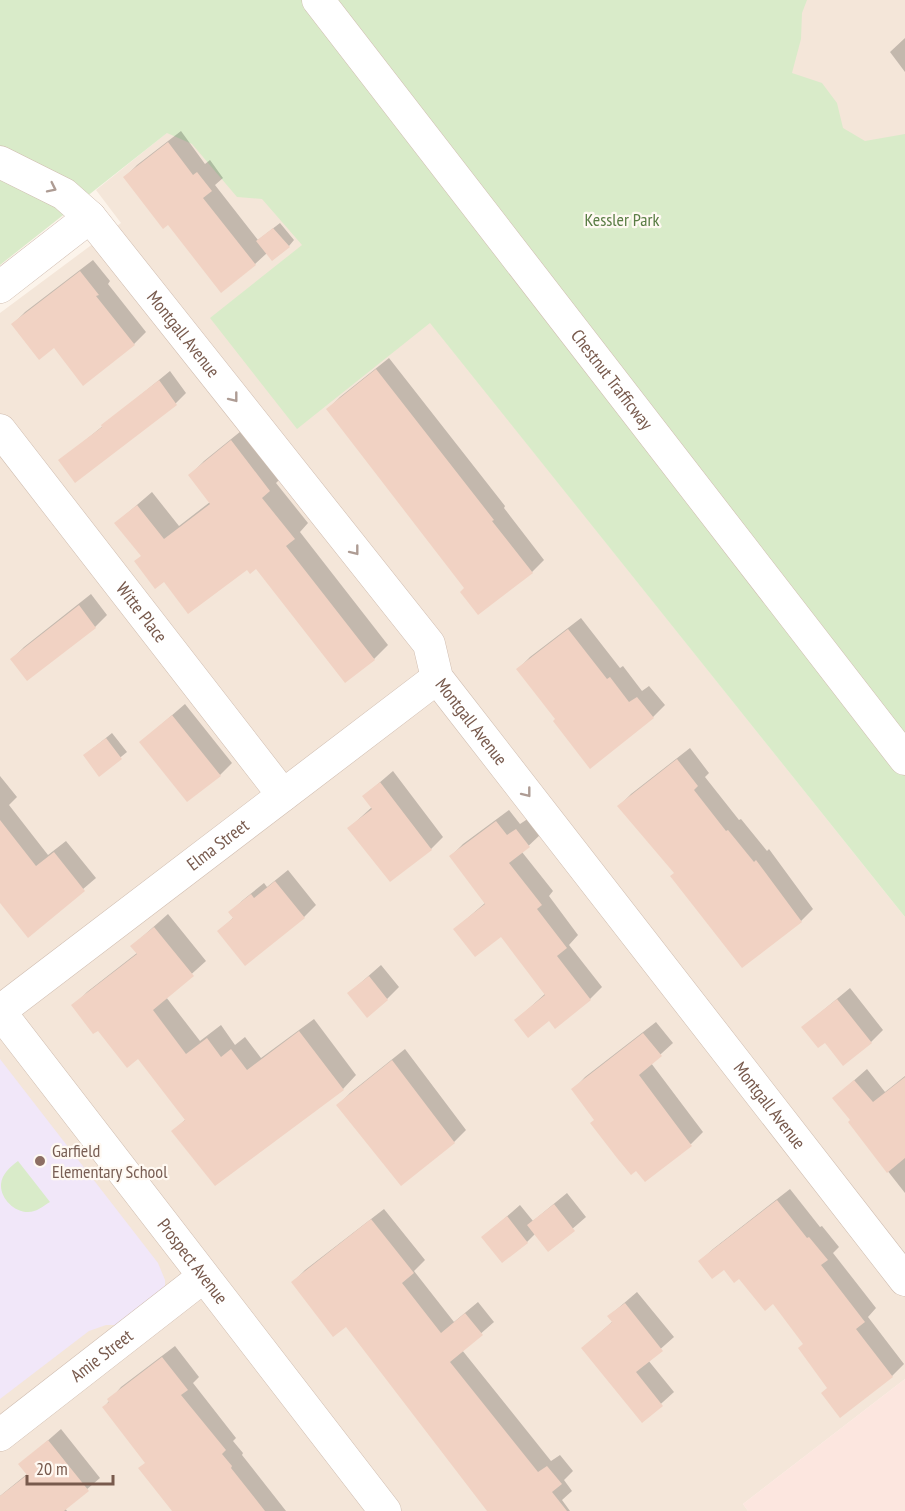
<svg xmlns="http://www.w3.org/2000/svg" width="905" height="1511" viewBox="0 0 905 1511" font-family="'PT Sans Narrow',sans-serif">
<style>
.residential{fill:#f4e6d9}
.commercial{fill:#fce6df}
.education{fill:#f1e7f9}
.green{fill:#d9ebc9}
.shadow{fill:#0003}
.building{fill:#f1d2c3}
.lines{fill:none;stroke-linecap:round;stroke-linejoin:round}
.minor-casing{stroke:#cfbcaf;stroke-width:33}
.minor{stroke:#fff;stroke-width:32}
.oneway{stroke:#ae9c94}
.education-dot{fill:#8d6e63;stroke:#fff9f2;stroke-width:2}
.labels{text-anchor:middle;stroke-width:4.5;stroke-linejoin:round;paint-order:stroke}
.park-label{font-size:18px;fill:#5a7d45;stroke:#fff9f2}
.street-label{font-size:18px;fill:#785a4d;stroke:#fff9f2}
.education-label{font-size:18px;fill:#785e54;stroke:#fff9f2;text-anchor:start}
</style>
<rect width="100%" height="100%" fill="#fcf4eb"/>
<path class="residential" d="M722 0H905V233Z
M235 78 905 917V1379L743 1504 748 1511H0V313L121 223 96 190Z"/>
<path class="commercial" d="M905 1379V1511H748L743 1504Z"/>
<path class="education" d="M0 1059 158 1263 165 1280V1287L128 1322 115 1325H106L89 1331 0 1399Z"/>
<path class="green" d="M0 0H807L802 13 801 39 792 73 822 83 837 103 843 128 865 141 905 134V917L430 323 297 429 210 318 302 245 262 199 237 197 192 144 167 133 0 265Z
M18 1161 50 1202C43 1206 37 1212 28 1212 14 1212 0 1198 1 1184 2 1174 10 1167 18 1161Z"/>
<path class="shadow" d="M905 38V72L890 52Z
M181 131 205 164 210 160 223 178 215 185 258 240 280 223 294 240 289 246 267 253 255 264 221 291 169 223 125 177 137 165Z
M93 260 110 281 108 284 146 332 134 344 54 346 13 324 25 312Z
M389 358 505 506 504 508 544 560 532 572 466 588 328 409 340 397Z
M170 371 186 393 176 403 76 481 60 461Z
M246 427 283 476 276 483 308 523 300 532 388 645 374 659 257 567 164 580 116 523 152 492 179 526 210 502 190 475 204 461Z
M91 594 107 615 95 627 12 659 24 647Z
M581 618 620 668 623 666 642 691 649 686 665 705 653 717 557 719 518 669 530 657Z
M185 704 232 763 220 775 141 742Z
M112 733 127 752 100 774 91 750Z
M690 748 709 773 705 777 739 820 741 819 767 851 769 849 813 909 801 921 675 873 619 806 631 794Z
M393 771 443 837 431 849 349 828 372 807 364 796Z
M0 776 17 797 9 805 48 855 66 841 96 878 28 936 0 900Z
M509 810 520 824 529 818 541 834 522 852 553 891 549 896 578 935 569 945 602 987 590 999 549 1019 516 1020 546 993 502 934 455 929 485 903 451 856 463 844Z
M288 870 316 905 304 917 219 931 234 917 230 912 243 900 264 883 267 887Z
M168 914 206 961 166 997 200 1041 221 1025 235 1045 245 1037 261 1058 314 1019 356 1075 343 1089 173 1131 186 1119 139 1057 98 1029 73 1006 87 992 137 953 132 946Z
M381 965 399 987 387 999 349 993Z
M850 988 883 1030 871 1042 825 1041 803 1027Z
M656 1022 673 1043 651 1063 703 1132 691 1144 596 1119 573 1090 585 1077Z
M405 1049 466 1130 454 1142 401 1184 338 1105 350 1093Z
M867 1069 885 1092 905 1076V1193L872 1151 852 1120 834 1098Z
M790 1189 820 1227 822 1226 839 1247 833 1253 876 1308 868 1317 904 1364 892 1376 829 1387 804 1344 773 1302 724 1268 700 1261 713 1249Z
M567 1193 586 1217 548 1250 535 1234 527 1242 483 1237 520 1205 533 1221Z
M384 1209 425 1260 414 1271 454 1322 478 1302 494 1322 462 1350 551 1461 560 1455 573 1471 564 1480 572 1491 562 1500 570 1511H489L346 1325 293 1282 305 1270Z
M637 1292 674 1337 648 1360 674 1392 642 1421 583 1348 613 1321 609 1316Z
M175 1346 199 1377 193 1383 236 1438 233 1441 243 1453 242 1455 286 1511H173L146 1463 104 1407 121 1387Z
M61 1429 100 1478 65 1508 67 1511H1L0 1496 27 1474 20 1465Z"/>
<path class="building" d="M168 142 193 175 197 172 212 191 203 198 256 265 221 293 168 225 163 229 123 177Z
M273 228 290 247 272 261 256 241Z
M80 271 99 295 96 296 135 345 83 386 54 348 39 360 11 324Z
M376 369 494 520 492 521 533 573 478 615 460 592 464 588 326 409Z
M159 380 177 405 75 483 58 460 102 427 101 425Z
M231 440 270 491 262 498 295 539 286 546 375 660 345 683 256 569 250 574 247 570 188 614 164 582 155 589 134 561 141 556 114 523 137 505 164 539 210 504 188 475Z
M79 605 96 628 27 681 10 659Z
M568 629 607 679 610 677 629 702 637 697 654 718 590 769 553 721 555 719 516 669Z
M172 715 221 776 187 802 139 742Z
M106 738 122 759 99 777 83 755Z
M677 759 698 786 694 790 726 831 728 830 754 862 756 860 802 922 742 968 670 876 674 873 617 806Z
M380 782 432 850 390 882 347 828 372 809 362 796Z
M0 820 36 866 54 852 85 891 28 938 0 903Z
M496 821 507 835 516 829 530 847 509 863 542 905 537 909 567 948 557 956 591 1000 555 1029 549 1021 528 1038 514 1020 545 995 501 937 475 957 453 929 485 904 449 856Z
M275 881 305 918 245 966 217 931 233 918 228 912 251 894 254 898Z
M154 927 194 976 153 1010 186 1054 207 1038 221 1057 231 1049 247 1070 299 1031 344 1090 215 1186 171 1131 185 1120 138 1059 127 1068 98 1031 93 1034 71 1005 137 954 130 946Z
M369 976 388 1000 367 1018 347 993Z
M837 999 872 1043 843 1066 825 1043 818 1048 801 1027Z
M643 1033 662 1056 639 1075 692 1146 645 1182 636 1171 631 1175 617 1158 590 1123 594 1120 571 1089Z
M392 1060 455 1143 401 1186 336 1105Z
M905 1077V1158L887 1173 848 1122 850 1120 832 1098 854 1080 873 1102Z
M777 1200 807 1238 809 1237 828 1260 821 1265 865 1322 856 1329 893 1377 840 1418 821 1393 827 1388 798 1348 803 1344 773 1304 765 1311 739 1279 734 1283 724 1270 712 1279 698 1261Z
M554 1204 575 1231 548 1252 527 1225Z
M507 1216 528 1243 502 1263 481 1237Z
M371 1219 414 1273 402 1283 441 1333 465 1313 483 1335 450 1362 538 1472 547 1466 562 1484 552 1492 567 1511H487L346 1327 333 1337 291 1282Z
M625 1303 663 1351 636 1372 663 1406 642 1423 581 1348 612 1322 607 1316Z
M162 1357 188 1390 181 1395 226 1450 222 1454 232 1466 231 1468 265 1511H172L138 1468 145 1463 102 1407 109 1402 107 1399Z
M48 1440 89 1491 64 1511H0V1496L27 1475 18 1464Z"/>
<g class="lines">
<defs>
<g id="minor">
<path id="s1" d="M318 0 905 759"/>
<path id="s2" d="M0 162 64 194 90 217 429 644 437 678 905 1280"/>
<path d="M0 287 90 217"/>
<path id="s3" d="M0 430 283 795"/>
<path id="s4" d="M0 1011 437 678"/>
<path id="s5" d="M0 1012 385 1511"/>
<path id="s6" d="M0 1435 203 1277"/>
</g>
</defs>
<use href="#minor" class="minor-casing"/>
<use href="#minor" class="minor"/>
</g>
<defs><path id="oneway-chevron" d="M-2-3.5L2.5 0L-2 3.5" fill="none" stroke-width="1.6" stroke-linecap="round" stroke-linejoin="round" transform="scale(1.5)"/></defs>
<g class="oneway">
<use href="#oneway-chevron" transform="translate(52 188) rotate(26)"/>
<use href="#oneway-chevron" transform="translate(234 398) rotate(52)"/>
<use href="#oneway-chevron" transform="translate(355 551) rotate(52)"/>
<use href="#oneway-chevron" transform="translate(527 793) rotate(52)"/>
</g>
<circle class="education-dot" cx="40" cy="1161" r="6"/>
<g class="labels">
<g class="park-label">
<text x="622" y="226">Kessler Park</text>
</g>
<g class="street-label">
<text dy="6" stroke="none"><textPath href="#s2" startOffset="256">Montgall Avenue</textPath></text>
<text dy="6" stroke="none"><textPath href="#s1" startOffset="480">Chestnut Trafficway</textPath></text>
<text dy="6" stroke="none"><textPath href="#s3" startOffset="231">Witte Place</textPath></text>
<text dy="6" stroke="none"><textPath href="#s2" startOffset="742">Montgall Avenue</textPath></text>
<text dy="6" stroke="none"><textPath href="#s4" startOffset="274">Elma Street</textPath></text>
<text dy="6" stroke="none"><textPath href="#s2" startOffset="1228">Montgall Avenue</textPath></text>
<text dy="6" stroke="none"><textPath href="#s5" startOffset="315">Prospect Avenue</textPath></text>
<text dy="6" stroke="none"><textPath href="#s6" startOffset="129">Amie Street</textPath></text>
</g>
<g class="education-label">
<text x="52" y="1157">Garfield<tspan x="52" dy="21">Elementary School</tspan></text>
</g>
</g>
<path d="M27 1475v9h86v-9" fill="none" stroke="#785a4d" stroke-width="3"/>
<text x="36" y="1475" font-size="18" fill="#785a4d" stroke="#fff9f2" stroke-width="4.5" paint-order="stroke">20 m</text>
</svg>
